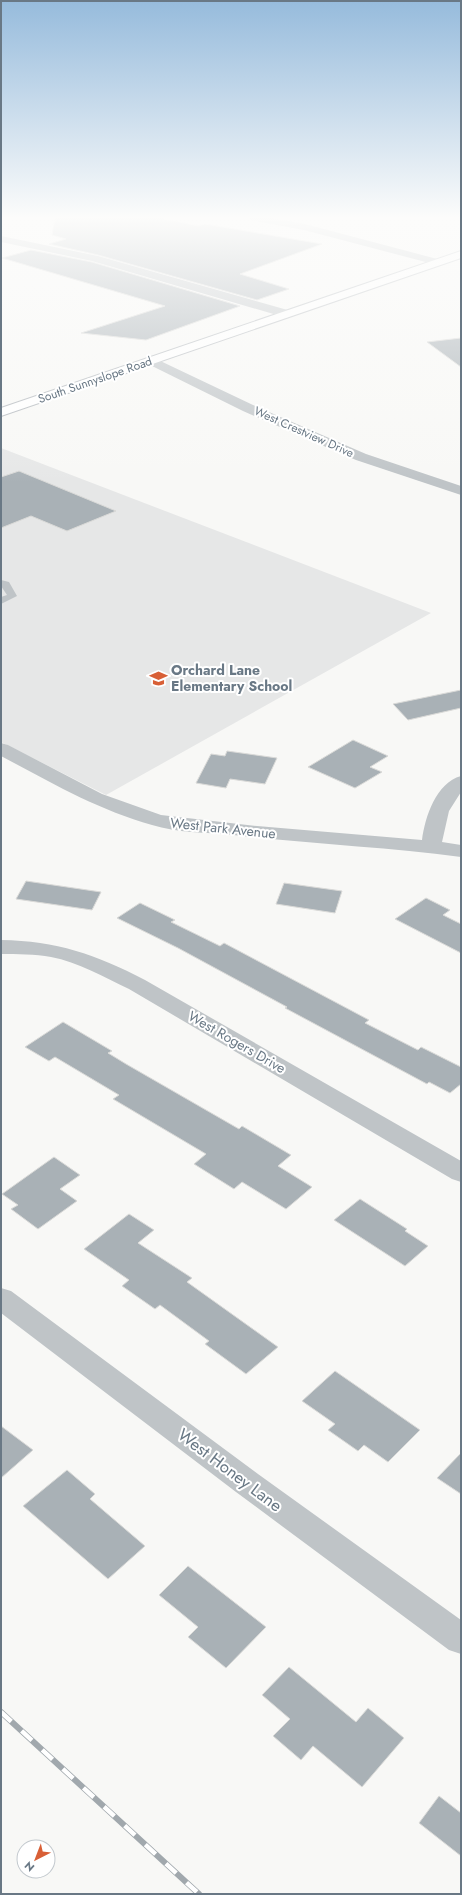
<svg xmlns="http://www.w3.org/2000/svg" width="462" height="1895" viewBox="0 0 462 1895" font-family="Jost,sans-serif">
<style>
.built{fill:#e6e7e7}
.building{fill:#a9b1b6;stroke:#dadad8}
.lines{fill:none;stroke-linecap:round;stroke-linejoin:round}
.secondary-casing{stroke:#b4b9be;stroke-width:2}
.lane{fill:#bfc4c7;fill-rule:evenodd}
.street{fill:#bfc4c7;fill-rule:evenodd}
.secondary{fill:#fff;fill-rule:evenodd}
.rail-casing{stroke:#a1a8ad;stroke-width:6}
.rail{stroke:#fff;stroke-width:4.5;stroke-dasharray:14;stroke-linecap:butt}
.labels{text-anchor:middle;stroke-width:4;stroke-linejoin:round;paint-order:stroke}
.far-street-label{font-size:12px;fill:#697885;stroke:#fff}
.poi-label{font-size:14px;font-weight:bold;fill:#697885;stroke:#fff;text-anchor:start}
.street-label{font-size:14px;fill:#697885;stroke:#fff}
.near-street-label{font-size:17px;fill:#697885;stroke:#fff}
</style>
<rect width="100%" height="100%" fill="#f8f8f6"/>
<path class="built" d="M1 448 431 613 106 795 1 742Z"/>
<path class="building" d="M55 218H159L199 226 205 224 322 244 240 274 289 289 257 300 98 255 49 244 66 239 52 235Z
M31 250 92 262 240 306 146 340 81 333 165 306 2 258Z
M461 338V367L427 342Z
M19 471 116 511 67 531 31 516 1 528V477Z
M461 690V708L408 720 393 704Z
M353 740 388 756 370 767 382 772 355 788 308 767Z
M227 751 277 758 265 784 230 779 226 788 196 783 211 754 225 756Z
M26 881 101 892 92 910 16 899Z
M284 883 342 891 335 913 276 904Z
M426 898 450 910 443 915 461 924V953L395 919Z
M140 903 175 920 171 922 220 946 224 943 369 1020 365 1023 418 1050 421 1047 461 1067V1084L450 1093 429 1082 427 1084 285 1008 287 1007 178 948 117 918Z
M63 1022 112 1051 108 1053 126 1064 239 1129 242 1126 291 1155 278 1166 312 1187 286 1209 242 1182 234 1189 194 1164 206 1154 113 1099 119 1095 55 1057 49 1061 25 1047Z
M54 1157 80 1175 60 1189 77 1201 38 1229 11 1209 18 1205 2 1194Z
M360 1199 407 1229 405 1231 428 1246 405 1266 334 1220Z
M129 1214 154 1230 138 1243 192 1278 187 1282 278 1347 246 1374 205 1344 209 1341 160 1305 155 1309 122 1286 129 1280 84 1249Z
M335 1371 420 1430 388 1462 364 1445 358 1451 328 1430 335 1424 302 1401Z
M1 1426 33 1450 1 1478Z
M461 1453V1494L437 1478Z
M67 1470 95 1494 90 1499 145 1546 108 1579 23 1506Z
M188 1566 266 1627 226 1668 188 1637 198 1627 159 1595Z
M289 1667 356 1722 368 1708 404 1738 362 1787 313 1746 301 1760 273 1736 290 1719 262 1695Z
M439 1796 461 1813V1856L419 1823Z"/>
<g class="lines">
<defs>
<path id="secondary" d="M461 251V258L1 416V408Z"/>
</defs>
<use href="#secondary" class="secondary-casing"/>
<path class="lane" d="M1 580 9 582 17 596 1 604V597L7 595 1 586Z"/>
<path class="street" d="M249 218H271L305 224 441 260 443 262 437 265 304 230 250 220Z
M1 236 98 256 291 311 293 314 287 318 92 261 1 242Z
M152 357 253 405 366 454 461 486V495L356 460 243 411 148 364 146 361 148 358Z
M1 743 8 745 102 794 161 815 257 826 422 840C425 817 436 783 461 776V792L449 811 442 842 461 845V857C385 847 309 844 233 835 206 832 177 833 152 825 98 810 50 782 1 756Z
M1 940C57 941 95 954 145 980L461 1161V1182L452 1179 129 989C104 977 78 962 51 957 35 954 17 954 1 954Z
M1 1288 11 1291 258 1474 461 1620V1654L449 1650 236 1492 1 1313Z"/>
<use href="#secondary" class="secondary"/>
<defs>
<path id="rail" d="M1 1712 199 1894"/>
</defs>
<use href="#rail" class="rail-casing"/>
<use href="#rail" class="rail"/>
</g>
<linearGradient id="sky" x2="0" y2="1"><stop stop-color="#96bbdc"/><stop offset="0.45" stop-color="#fcfcfb"/><stop offset="1" stop-color="#fcfcfb" stop-opacity="0"/></linearGradient>
<rect width="462" height="483" fill="url(#sky)"/>
<defs>
<symbol id="school-bare" viewBox="-9 -9 18 18"><path d="M0-5L7-2L0 1L-7-2ZM-4 1L0 2.5L4 1V4Q0 6-4 4Z" fill="#d85f36" stroke="#fff" stroke-width="2.5" paint-order="stroke"/></symbol>
</defs>
<g fill-rule="evenodd">
<use href="#school-bare" x="146" y="666" width="25" height="25"/>
</g>
<g class="labels">
<g class="far-street-label">
<text transform="translate(95 380) rotate(-19)" y="4">South Sunnyslope Road</text>
<text transform="translate(304 432) rotate(24)" y="4">West Crestview Drive</text>
</g>
<g class="poi-label">
<text x="171" y="675">Orchard Lane<tspan x="171" dy="16">Elementary School</tspan></text>
</g>
<g class="street-label">
<text transform="translate(223 828) rotate(6)" y="5">West Park Avenue</text>
<text transform="translate(237 1042) rotate(30)" y="5">West Rogers Drive</text>
</g>
<g class="near-street-label">
<text transform="translate(230 1470) rotate(37)" y="6">West Honey Lane</text>
</g>
</g>
<rect width="462" height="1895" fill="none" stroke="#697885" stroke-width="4"/>
<g transform="translate(36 1859) rotate(222)"><circle r="19" fill="#ffffff" stroke="#c3c9ce"/>
<path d="M0-3L7 15L0 10L-7 15Z" fill="#d85f36"/>
<text y="-6" font-size="11" font-weight="bold" text-anchor="middle" fill="#697885">N</text>
</g>
</svg>
